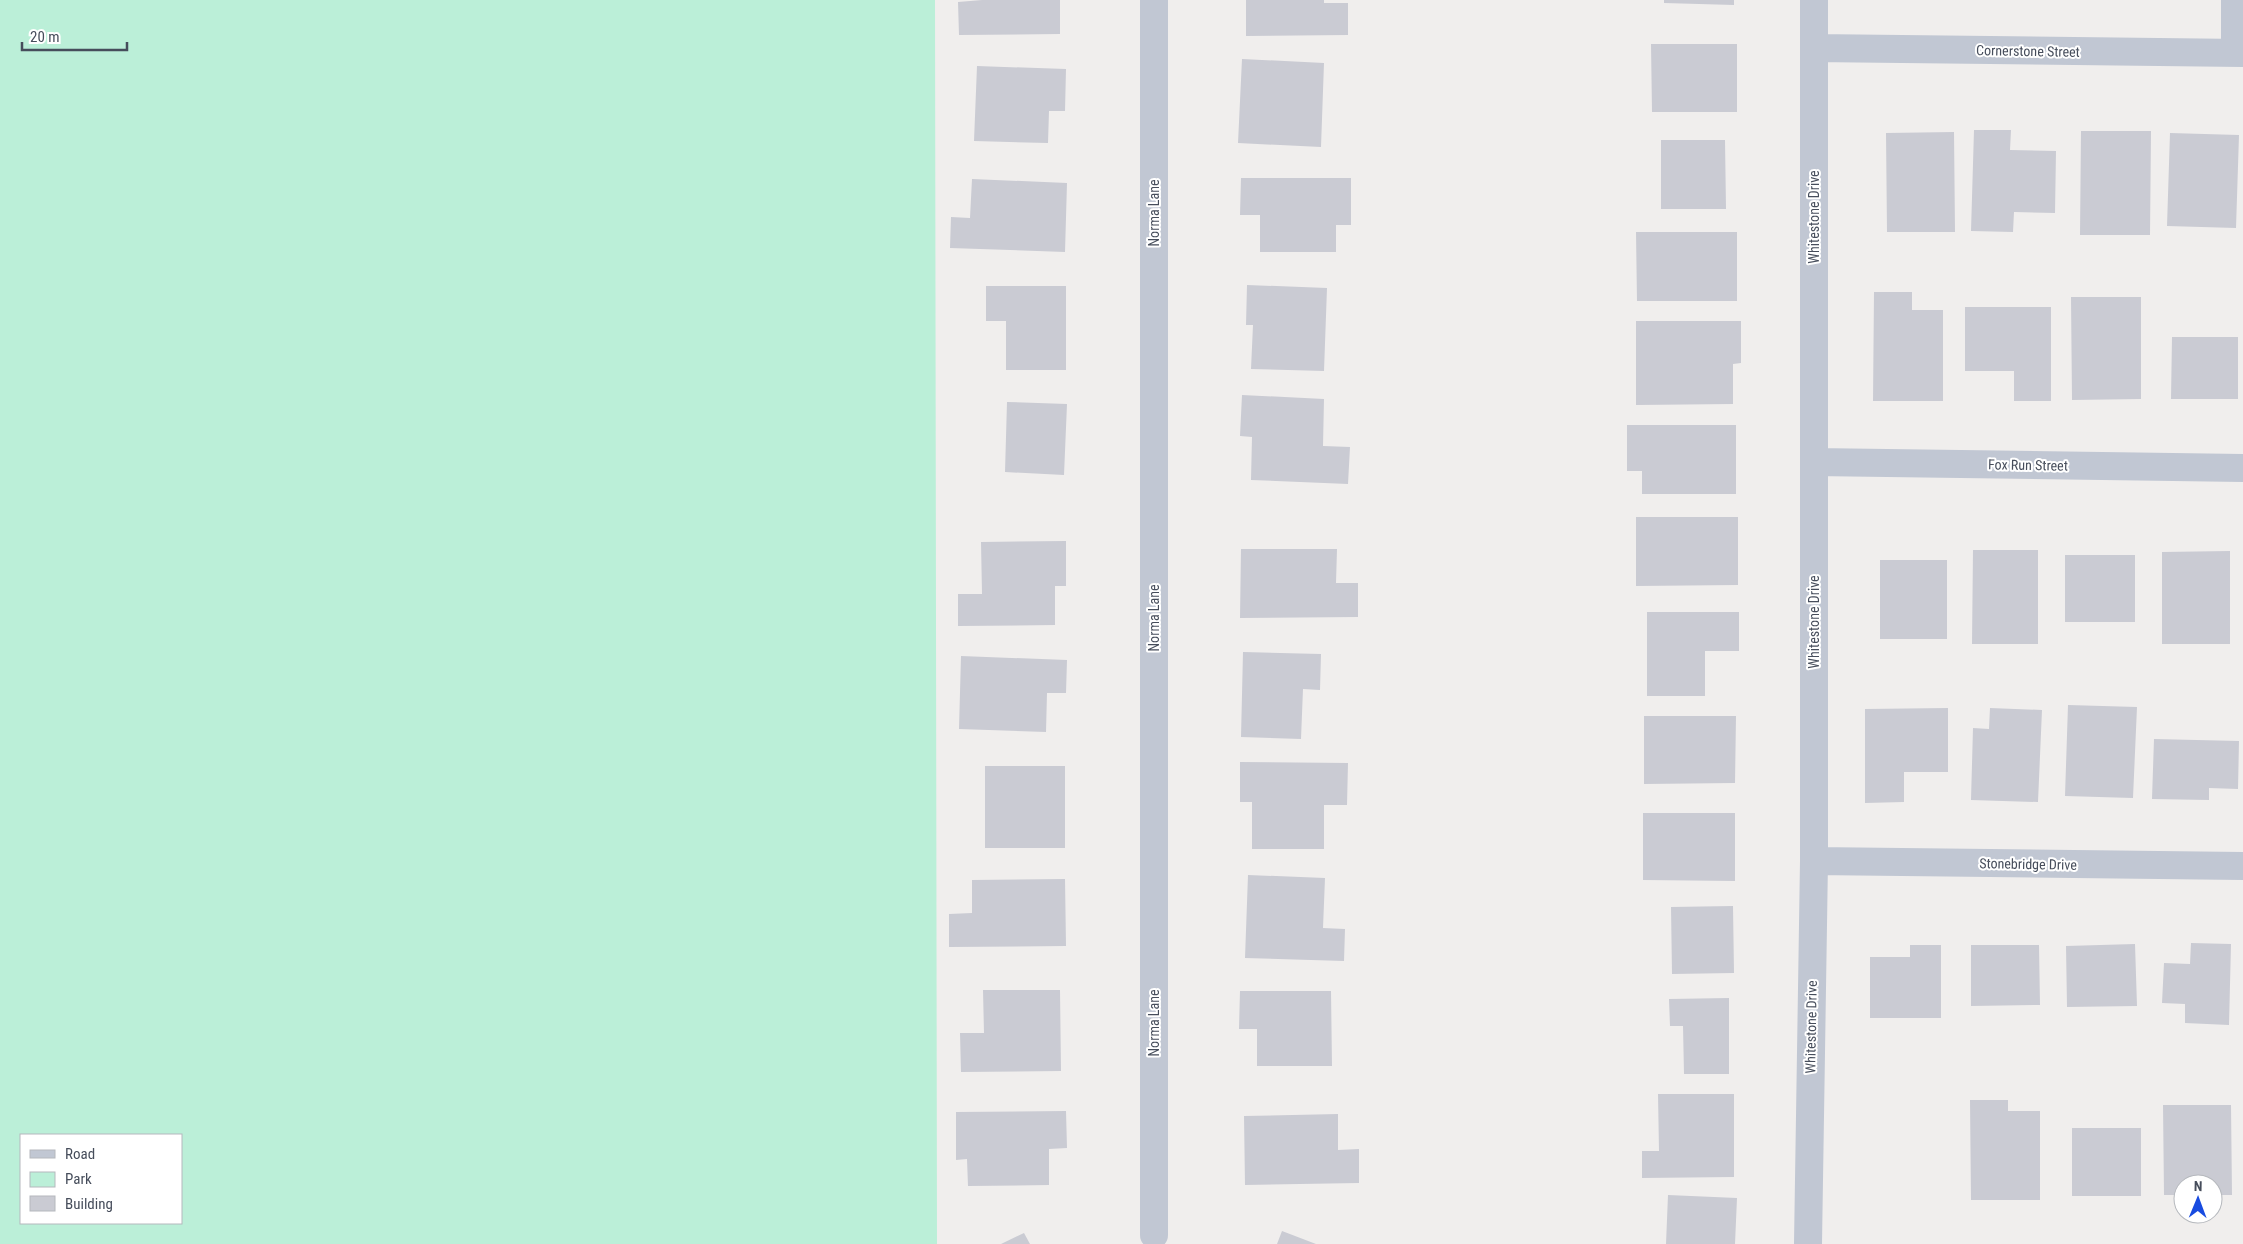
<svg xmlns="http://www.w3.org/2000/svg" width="2243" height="1244" viewBox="0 0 2243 1244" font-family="'Roboto Condensed',sans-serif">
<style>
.green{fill:#bbefd8;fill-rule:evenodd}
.building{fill:#cacbd3}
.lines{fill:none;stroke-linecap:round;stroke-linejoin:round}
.minor{stroke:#c1c7d3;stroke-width:28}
.labels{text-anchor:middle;stroke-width:4;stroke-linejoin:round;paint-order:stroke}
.street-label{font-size:14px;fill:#464d5b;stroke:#fff}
</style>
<rect width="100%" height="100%" fill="#f0eeed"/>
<path class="green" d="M0 0H935L937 1244H0ZM21 1135H181V1223H21Z"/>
<path class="building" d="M982 0H1060V34L959 35 958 2Z
M1246 0H1324V3H1348V35L1246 36Z
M1664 0H1734V5L1664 3Z
M1651 44H1737V112H1652Z
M1242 59 1324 63 1321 147 1238 143Z
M977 66 1066 69 1065 111H1049L1048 143 974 141Z
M1974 130H2011L2010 150 2056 151 2055 213 2014 212 2013 232 1971 231Z
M2081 131H2151L2150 235H2080Z
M1954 132 1955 232H1887L1886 133Z
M2170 133 2239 135 2236 228 2167 226Z
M1661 140H1725L1726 209H1661Z
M1241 178H1351V225H1336V252H1260V215H1240Z
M972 179 1067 183 1065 252 950 248 951 217 970 218Z
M1636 232H1737V301H1637Z
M1247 285 1327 288 1324 371 1251 369 1253 325H1246Z
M986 286H1066V370H1006V321H986Z
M1874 292H1912V310H1943V401H1873Z
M2071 297H2141V399L2072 400Z
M1965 307H2051V401H2014V371H1965Z
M1636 321H1741V363L1733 364V404L1636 405Z
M2172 337H2238V399H2171Z
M1242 395 1324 399 1323 446 1350 447 1348 484 1251 480 1252 437 1240 436Z
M1007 402 1067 404 1064 475 1005 472Z
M1627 425H1736V494H1642V471H1627Z
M1636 517H1738V585L1636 586Z
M1066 541V586H1055V625L958 626V594H982L981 542Z
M1241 549H1337L1336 583H1358V617L1240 618Z
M1973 550H2038V644H1972Z
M2230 551V644H2162V552Z
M2065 555H2135V622H2065Z
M1880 560H1947V639H1880Z
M1647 612H1739V651H1705V696H1647Z
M1243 652 1321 654 1320 690 1303 689 1301 739 1241 737Z
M961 656 1067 660 1066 693H1047L1046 732 959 729Z
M2068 705 2137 707 2133 798 2065 796Z
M1948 708V772H1904V802L1865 803V709Z
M1990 708 2042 710 2038 802 1971 800 1973 728 1989 729Z
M1644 716H1736L1735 783 1644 784Z
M2154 739 2239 741 2238 789 2209 788V800L2152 799Z
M1240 762 1348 763 1347 805H1324V849H1252V802H1240Z
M985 766H1065V848H985Z
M1643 813H1735V881L1643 880Z
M1248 875 1325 878 1323 928 1345 929 1344 961 1245 958Z
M1065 879 1066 946 949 947V914L972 913V880Z
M1733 906 1734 973 1672 974 1671 907Z
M2191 943 2231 944 2229 1025 2185 1023V1004L2162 1003 2164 963 2190 964Z
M2135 944 2137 1006 2067 1007 2066 946Z
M1910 945H1941V1018H1870V957H1910Z
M1971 945H2039L2040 1005 1971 1006Z
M983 990H1060L1061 1071 961 1072 960 1033H984Z
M1240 991H1331L1332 1066H1257V1029H1239Z
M1729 998V1074H1684L1683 1026H1670L1669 999Z
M1658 1094H1734V1177L1642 1178V1151H1659Z
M1970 1100H2008V1111H2040V1200H1971Z
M2163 1105H2231L2232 1195H2213V1184H2183V1195H2164Z
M1066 1111 1067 1148 1049 1149V1185L968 1186 967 1159 956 1160V1112Z
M1338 1114V1150L1359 1149V1183L1245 1185 1244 1116Z
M2072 1128H2141V1196H2072Z
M1668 1195 1737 1198 1735 1244H1666Z
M1282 1231 1316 1244H1277Z
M1024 1233 1030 1244H1001Z"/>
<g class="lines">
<path class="minor" d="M1814 48 2243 53
M2235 53V0
M1814 462 2243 468
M1814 861 2243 866
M1154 1235V0
M1808 1244 1814 861V0"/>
</g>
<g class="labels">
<g class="street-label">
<text transform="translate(2028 51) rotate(1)" y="5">Cornerstone Street</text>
<text transform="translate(1154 213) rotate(-90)" y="5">Norma Lane</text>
<text transform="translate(1814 217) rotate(-90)" y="5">Whitestone Drive</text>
<text transform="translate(2028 465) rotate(1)" y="5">Fox Run Street</text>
<text transform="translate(1154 618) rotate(-90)" y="5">Norma Lane</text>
<text transform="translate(1814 622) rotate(-90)" y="5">Whitestone Drive</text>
<text transform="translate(2028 864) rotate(1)" y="5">Stonebridge Drive</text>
<text transform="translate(1154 1023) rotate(-90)" y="5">Norma Lane</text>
<text transform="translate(1811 1027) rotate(-89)" y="5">Whitestone Drive</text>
</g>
</g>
<rect x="20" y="1134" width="162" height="90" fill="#ffffff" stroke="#b5b8bd"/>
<rect x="30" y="1150" width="25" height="8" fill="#c1c7d3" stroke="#b5b8bd"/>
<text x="65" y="1159" font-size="15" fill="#464d5b">Road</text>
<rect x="30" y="1172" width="25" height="15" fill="#bbefd8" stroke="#b5b8bd"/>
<text x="65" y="1184" font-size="15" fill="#464d5b">Park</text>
<rect x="30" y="1196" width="25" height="15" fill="#cacbd3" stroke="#b5b8bd"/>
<text x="65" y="1209" font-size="15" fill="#464d5b">Building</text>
<g transform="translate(2198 1199) rotate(1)"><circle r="24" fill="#ffffff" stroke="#b5b8bd"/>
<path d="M0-4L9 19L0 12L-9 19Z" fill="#184be0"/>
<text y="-8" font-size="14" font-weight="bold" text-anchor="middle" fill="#464d5b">N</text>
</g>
<path d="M22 42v8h105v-8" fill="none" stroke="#464d5b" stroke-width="2.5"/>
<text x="30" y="42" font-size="15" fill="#464d5b" stroke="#ffffff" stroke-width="4" paint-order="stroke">20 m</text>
</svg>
